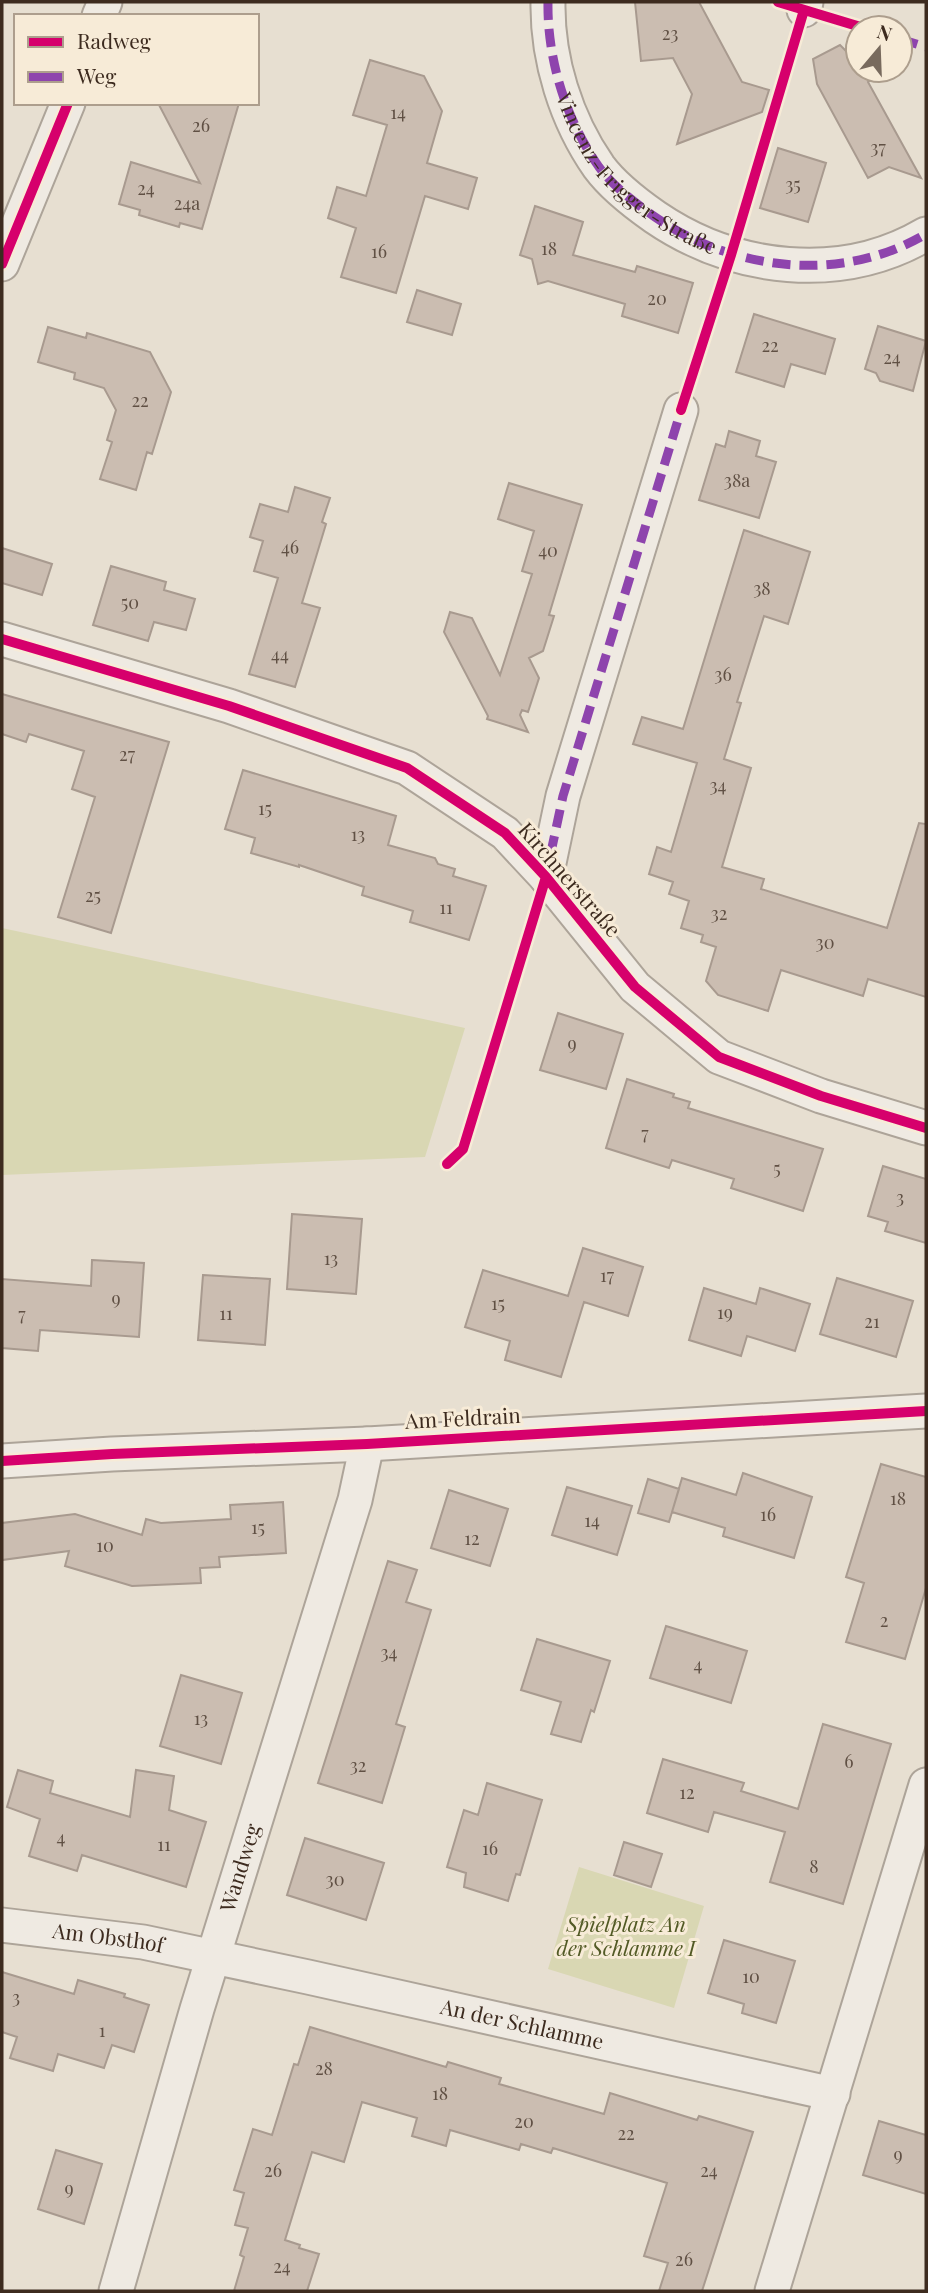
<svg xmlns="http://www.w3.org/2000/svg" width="928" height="2293" viewBox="0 0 928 2293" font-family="'Playfair Display',serif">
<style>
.green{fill:#d9d7b3}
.building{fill:#cbbdb1;stroke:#a89a8f;stroke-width:2}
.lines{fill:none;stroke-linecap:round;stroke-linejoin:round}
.minor-casing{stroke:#ada499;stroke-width:37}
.minor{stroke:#efeae2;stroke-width:33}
.quiet{stroke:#8e44ad;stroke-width:9;stroke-dasharray:18 9;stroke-linecap:butt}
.cycleway-casing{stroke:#f7ebd7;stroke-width:15}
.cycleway{stroke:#d6006c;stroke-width:10}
.labels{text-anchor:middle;stroke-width:6;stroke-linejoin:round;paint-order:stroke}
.number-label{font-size:18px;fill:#605044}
.street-label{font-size:21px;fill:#3d2b1f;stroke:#f7ebd7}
.park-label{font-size:21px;font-style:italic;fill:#525a25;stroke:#f7ebd7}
</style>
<rect width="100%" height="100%" fill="#e7dfd1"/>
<path class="green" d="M2 928 465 1028 425 1157 2 1175Z
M579 1867 704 1906 674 2008 548 1969Z"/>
<path class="building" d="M635 2H699L742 82 769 90 762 112 677 144 692 94 673 58 641 61Z
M840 45 858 63V70H865L873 78 868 82 921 178 889 167 868 178 817 84 813 59Z
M370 60 424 76 442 111 427 163 477 178 468 209 425 196 396 293 341 277 356 228 328 218 337 187 366 196 387 125 353 115Z
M158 103H239L202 229 180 223 179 227 139 215 140 210 119 204 131 162 200 183Z
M778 148 826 163 808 222 760 208Z
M535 206 583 222 573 255 635 272 637 266 693 283 678 333 622 316 625 304 548 281 538 284 532 259 520 255Z
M417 290 461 304 452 335 407 322Z
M754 314 835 339 825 374 791 364 784 387 736 372Z
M878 326 926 341 913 391 880 381 876 373 865 369Z
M48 327 86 338 87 333 150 352 171 392 152 454 147 452 136 490 100 479 112 442 107 440 116 410 104 388 74 379 75 373 38 362Z
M729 431 760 441 756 456 776 462 759 518 699 500 716 444 725 447Z
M509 483 582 505 549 615 554 616 543 651 529 658 539 678 528 712 522 710 520 715 528 732 487 719 488 716 444 632 450 612 472 618 500 675 532 574 522 571 534 531 498 519Z
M295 487 330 498 322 522 326 524 302 603 320 608 295 687 249 674 278 578 254 571 263 541 250 537 260 504 288 512Z
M744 530 810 552 788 624 764 616 737 702 741 703 724 759 751 768 722 867 764 879 761 889 887 928 919 823 926 824V997L868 979 863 996 781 970 768 1011 718 995 706 981 716 947 701 942 703 935 681 928 689 901 669 894 673 882 649 874 657 847 671 852 697 763 633 744 642 717 683 729Z
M2 548 52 564 42 595 2 583Z
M111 566 166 582 164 590 195 599 186 630 154 622 148 641 93 625Z
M2 694 169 742 111 933 58 917 95 797 72 789 84 751 29 734 26 742 2 734Z
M243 770 396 816 388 845 435 858 438 864 455 869 453 876 486 886 469 940 410 922 413 911 362 895 364 887 299 865V867L251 853 255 838 225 829Z
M558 1013 623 1034 606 1089 540 1070Z
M627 1079 674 1094 673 1097 690 1102 688 1108 823 1149 803 1211 731 1188 734 1179 672 1160 669 1168 606 1148Z
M883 1166 926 1179V1243L885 1231 888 1222 868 1216Z
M292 1214 362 1219 356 1294 287 1289Z
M583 1248 643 1267 628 1316 584 1302 561 1377 505 1360 510 1341 465 1327 483 1270 568 1296Z
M92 1260 144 1263 139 1337 40 1330 38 1351 2 1348V1279L91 1286Z
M203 1275 270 1279 265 1345 198 1340Z
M837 1278 913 1301 896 1357 820 1334Z
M704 1288 756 1304 760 1288 810 1304 795 1351 747 1336 741 1356 689 1340Z
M881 1464 926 1477V1588L905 1659 846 1642 864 1583 846 1577Z
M743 1473 812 1497 794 1558 723 1536 725 1528 672 1512 682 1478 736 1495Z
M648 1479 679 1489 669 1522 638 1513Z
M567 1487 632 1506 617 1555 552 1535Z
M449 1490 508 1509 490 1566 431 1548Z
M283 1502 286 1553 219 1557 220 1567 200 1568 201 1583 132 1586 65 1566 69 1551 2 1560V1523L75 1514 142 1535 146 1519 161 1523 231 1519 230 1505Z
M388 1561 417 1570 406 1602 431 1610 396 1724 405 1727 382 1803 318 1783Z
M666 1626 747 1651 731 1703 650 1678Z
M537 1639 610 1661 594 1712 591 1710 581 1742 551 1734 561 1702 521 1690Z
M181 1675 242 1693 221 1764 160 1746Z
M823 1724 891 1744 843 1904 770 1882 785 1832 714 1812 708 1832 647 1813 663 1759 744 1783 741 1791 798 1809Z
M18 1770 53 1781 50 1793 130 1817 136 1770 174 1776 169 1810 206 1822 186 1887 82 1855 77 1871 29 1856 40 1819 7 1807Z
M487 1783 542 1800 520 1875 516 1874 508 1901 464 1887 466 1873 447 1867 464 1810 478 1815Z
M305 1838 384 1863 366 1920 287 1895Z
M624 1842 662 1854 651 1887 614 1875Z
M724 1940 795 1961 776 2023 742 2013 744 2004 708 1993Z
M2 1972 74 1994 78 1980 125 1994 124 1997 149 2005 134 2052 112 2045 104 2068 58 2054 53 2071 10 2058 17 2037 2 2032Z
M310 2027 446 2067 448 2062 501 2078 499 2084 604 2114 610 2093 697 2120 699 2116 753 2132 702 2291H659L668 2263 644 2256 667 2183 553 2148 551 2153 521 2144 519 2150 450 2130 446 2146 412 2136 417 2118 362 2102 344 2162 312 2152 285 2240 300 2245 299 2248 319 2254 307 2291H234L244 2257 240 2255 248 2228 235 2225 244 2193 234 2190 253 2129 272 2135 294 2064 298 2065Z
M879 2121 926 2135V2194L863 2175Z
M56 2150 102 2164 84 2224 38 2209Z"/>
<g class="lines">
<defs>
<g id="minor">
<path id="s1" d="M548 2C547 59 566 120 599 167 613 186 635 203 655 217 734 271 841 284 926 234"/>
<path d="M804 10 806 2"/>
<path d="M99 16 105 2"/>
<path d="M2 264 68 103"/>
<path d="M2 639 229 706 407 768 505 833 546 877 635 987 719 1057 821 1096 926 1128"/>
<path d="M546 877 563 796 681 410"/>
<path d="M2 1461 112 1454 367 1444 926 1411"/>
<path id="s2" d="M2 1925 143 1942 308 1977 833 2094"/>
<path id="s3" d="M116 2291 197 2009 355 1500 367 1444"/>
<path d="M772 2291 926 1785"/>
</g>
</defs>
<use href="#minor" class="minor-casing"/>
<use href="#minor" class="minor"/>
<path class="quiet" d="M548 2C547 59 566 120 599 167 613 186 635 203 655 217 734 271 841 284 926 234
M900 39 926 47
M545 880 563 796 682 407"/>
<defs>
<path id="cycleway" d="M778 2 864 28
M2 264 68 103
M681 410 731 255 804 10
M2 639 229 706 407 768 505 833 546 877 635 987 719 1057 821 1096 926 1128
M447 1164 463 1149 546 877
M2 1461 112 1454 367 1444 926 1411"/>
</defs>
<use href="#cycleway" class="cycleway-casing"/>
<use href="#cycleway" class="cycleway"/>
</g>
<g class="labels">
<g class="number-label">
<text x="670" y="40">23</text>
<text x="398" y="119">14</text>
<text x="201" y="132">26</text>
<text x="878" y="154">37</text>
<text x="793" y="191">35</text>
<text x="146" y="195">24</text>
<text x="187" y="210">24a</text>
<text x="549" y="255">18</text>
<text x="379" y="258">16</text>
<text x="657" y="305">20</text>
<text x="770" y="352">22</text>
<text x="892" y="364">24</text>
<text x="140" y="407">22</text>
<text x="737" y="487">38a</text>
<text x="290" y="554">46</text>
<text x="548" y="557">40</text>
<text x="762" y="595">38</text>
<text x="130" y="609">50</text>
<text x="280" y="661">44</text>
<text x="723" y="681">36</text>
<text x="127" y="761">27</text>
<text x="718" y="792">34</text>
<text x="265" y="815">15</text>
<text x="358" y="841">13</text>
<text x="93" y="902">25</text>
<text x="446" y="914">11</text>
<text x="719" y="920">32</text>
<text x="825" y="949">30</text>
<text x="572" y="1050">9</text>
<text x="645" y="1140">7</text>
<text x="777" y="1175">5</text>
<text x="900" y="1204">3</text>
<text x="331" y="1265">13</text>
<text x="607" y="1282">17</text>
<text x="116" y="1305">9</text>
<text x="498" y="1310">15</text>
<text x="725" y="1319">19</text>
<text x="226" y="1320">11</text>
<text x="22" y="1321">7</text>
<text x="872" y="1328">21</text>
<text x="898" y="1505">18</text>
<text x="768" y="1521">16</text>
<text x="592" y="1527">14</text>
<text x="258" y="1534">15</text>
<text x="472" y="1545">12</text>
<text x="105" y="1552">10</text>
<text x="884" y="1627">2</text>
<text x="389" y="1659">34</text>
<text x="698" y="1671">4</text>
<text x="201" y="1725">13</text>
<text x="849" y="1768">6</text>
<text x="358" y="1772">32</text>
<text x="687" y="1799">12</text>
<text x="61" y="1844">4</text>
<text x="164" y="1851">11</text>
<text x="490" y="1855">16</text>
<text x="814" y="1873">8</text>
<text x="335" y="1886">30</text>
<text x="751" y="1983">10</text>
<text x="16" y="2004">3</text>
<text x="102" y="2037">1</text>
<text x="324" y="2075">28</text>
<text x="440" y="2100">18</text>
<text x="524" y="2128">20</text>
<text x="626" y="2140">22</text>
<text x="898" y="2161">9</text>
<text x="273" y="2177">26</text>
<text x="709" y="2177">24</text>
<text x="69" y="2195">9</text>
<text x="684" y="2266">26</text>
<text x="282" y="2273">24</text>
</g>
<g class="street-label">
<text dy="7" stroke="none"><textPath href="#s1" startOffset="206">Vincenz-Frigger-Straße</textPath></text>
<text transform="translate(569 880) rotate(49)" y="7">Kirchnerstraße</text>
<text transform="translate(463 1419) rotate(-3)" y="7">Am Feldrain</text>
<text dy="7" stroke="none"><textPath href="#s3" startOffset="441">Wandweg</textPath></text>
<text dy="7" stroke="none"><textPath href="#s2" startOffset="107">Am Obsthof</textPath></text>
<text dy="7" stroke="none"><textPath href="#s2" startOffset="530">An der Schlamme</textPath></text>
</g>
<g class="park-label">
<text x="626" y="1932">Spielplatz An<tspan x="626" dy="24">der Schlamme I</tspan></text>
</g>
</g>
<rect width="928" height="2293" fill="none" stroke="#3d2b1f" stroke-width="7"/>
<rect x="14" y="14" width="245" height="91" fill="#f7ebd7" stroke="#ad9e8d" stroke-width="2"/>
<rect x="28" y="37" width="35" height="10" fill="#d6006c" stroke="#ad9e8d" stroke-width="2"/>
<text x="77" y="49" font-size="21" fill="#3d2b1f">Radweg</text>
<rect x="28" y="72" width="35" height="10" fill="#8e44ad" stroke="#ad9e8d" stroke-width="2"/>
<text x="77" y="84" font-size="21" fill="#3d2b1f">Weg</text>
<g transform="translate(879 49) rotate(19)"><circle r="33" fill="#f7ebd7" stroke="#ad9e8d" stroke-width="2"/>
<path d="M0-5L12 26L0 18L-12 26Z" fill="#786a5d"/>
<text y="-10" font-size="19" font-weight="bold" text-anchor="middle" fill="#3d2b1f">N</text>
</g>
</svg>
